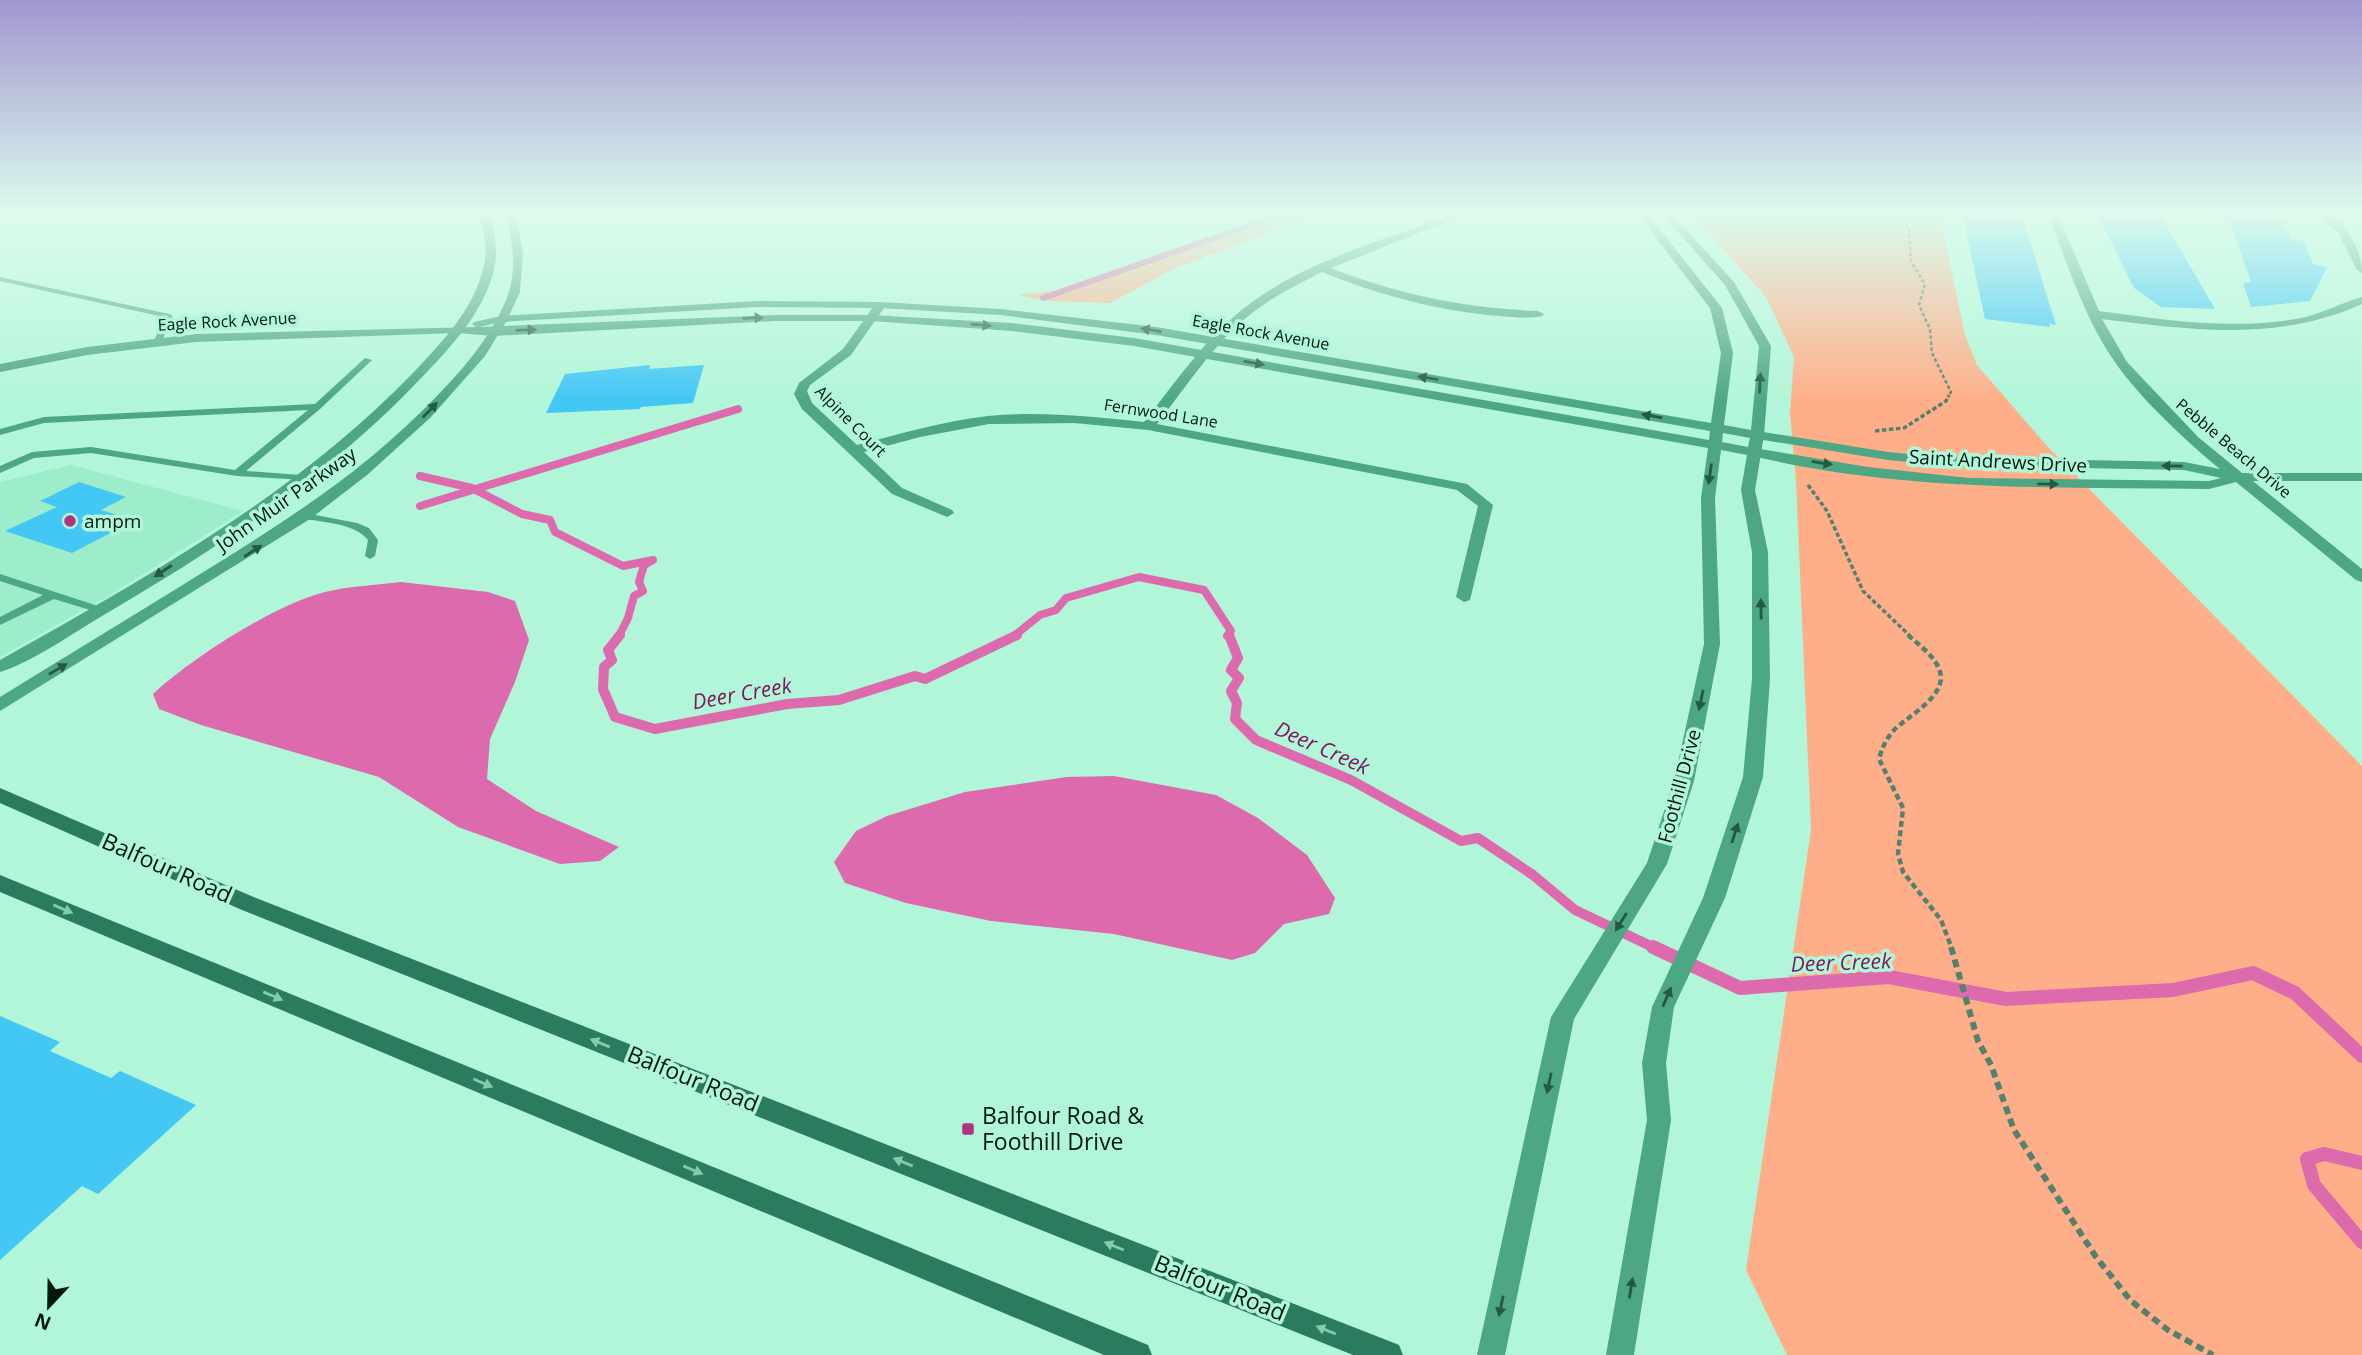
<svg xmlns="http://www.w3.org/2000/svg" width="2362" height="1355" viewBox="0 0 2362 1355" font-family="'Open Sans',sans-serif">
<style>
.built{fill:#9decca}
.green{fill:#feaf89}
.water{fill:#dc6aad}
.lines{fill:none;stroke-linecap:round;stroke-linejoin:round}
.stream-far3{stroke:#dc6aad;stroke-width:6}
.stream-far2{stroke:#dc6aad;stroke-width:8}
.stream-far1{stroke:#dc6aad;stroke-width:10}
.stream{stroke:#dc6aad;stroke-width:14}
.building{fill:#43c7f5}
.path-far3{stroke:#53816e;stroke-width:2.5;stroke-dasharray:3.5 2.5;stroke-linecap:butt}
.path-far2{stroke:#53816e;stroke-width:3.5;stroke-dasharray:4.5 2.5;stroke-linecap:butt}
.path-far1{stroke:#53816e;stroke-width:4.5;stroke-dasharray:6 3.5;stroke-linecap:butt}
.path{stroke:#53816e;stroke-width:6;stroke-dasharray:8 5;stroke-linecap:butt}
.service{fill:#4da684;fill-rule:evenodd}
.minor{fill:#4da684;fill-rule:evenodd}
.tertiary{fill:#4da684;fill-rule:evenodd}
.secondary{fill:#2b7c5f;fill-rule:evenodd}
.oneway{fill:#235945}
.oneway2{fill:#82cbae}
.poi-dot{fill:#b03382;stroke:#b1f6d8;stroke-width:2.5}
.labels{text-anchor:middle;stroke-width:7;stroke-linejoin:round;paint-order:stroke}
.far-street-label{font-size:16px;fill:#001a11;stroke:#b1f6d8}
.street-label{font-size:19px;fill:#001a11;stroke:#b1f6d8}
.poi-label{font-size:19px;fill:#001a11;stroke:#b1f6d8;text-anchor:start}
.water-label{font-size:21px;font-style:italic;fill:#7e165b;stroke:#b1f6d8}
.near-street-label{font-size:23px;fill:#001a11;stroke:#b1f6d8}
.near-poi-label{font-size:23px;fill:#001a11;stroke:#b1f6d8;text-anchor:start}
</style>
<rect width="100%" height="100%" fill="#b1f6d8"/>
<path class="built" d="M71 465 243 511 110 595 0 657V482Z"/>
<path class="green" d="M1287 213H1322L1175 268 1110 303 1049 301 1017 295 1073 289Z
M1691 213H1939L1965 335 1977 365 2046 445 2362 766V1355H1787L1746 1270 1811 830 1796 481 1790 413 1794 357 1766 297Z"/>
<path class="water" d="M401 582 488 592 515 601 529 640 515 682 490 739 487 779 536 811 619 847 600 861 560 864 458 827 379 777 201 725 159 709 153 694C192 658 274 605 325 592 350 586 376 585 401 582Z
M1114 776 1216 795 1258 818 1307 855 1335 898 1329 914 1284 924 1255 953 1232 960 1114 934 991 921 906 903 845 883 834 862 856 831 887 816 965 792 1067 777Z"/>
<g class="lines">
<path class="stream-far3" d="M1043 298 1285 213"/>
<path class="stream-far2" d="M420 476 472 488 522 514 550 520 555 532 623 566 653 560 644 565 639 582 643 591 634 596 628 618 619 636
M420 506 738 409
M1014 636 1040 615 1056 610 1066 598 1139 577 1204 590 1231 631 1227 636"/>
<path class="stream-far1" d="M620 635 608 650 612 660 604 667 603 689 615 717 655 729 787 704 839 700 915 676 925 679 1017 635
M1229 635 1238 658 1231 670 1239 678 1231 691 1237 703 1235 719 1256 740 1351 780 1461 841 1478 838 1533 875 1575 910 1657 949"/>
<path class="stream" d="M1653 947 1740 988 1889 977 2006 999 2173 990 2253 973 2295 993 2362 1056
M2362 1163 2324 1154 2307 1159 2314 1185 2362 1242"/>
</g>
<path class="building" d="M1962 213H2021L2056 325 2049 324 2050 327 1985 319Z
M2097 213H2159L2215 309 2161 307 2134 288Z
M2227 213H2254L2255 219 2284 222 2292 239 2303 241 2313 264 2327 267 2310 301 2251 307 2243 283 2251 282Z
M650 365 649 369 704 365 693 403 641 407 640 409 546 413 565 374Z
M79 482 126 497 101 510 135 520 72 553 5 531 57 507 40 501Z
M0 1016 60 1042 50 1051 111 1078 120 1071 196 1105 98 1194 82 1186 0 1260Z"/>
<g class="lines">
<path class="path-far3" d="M1900 213 1909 230 1911 262 1925 284 1919 305 1930 329 1932 353 1951 392 1948 397"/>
<path class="path-far2" d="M1875 431 1904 428 1946 401 1949 395
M1808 485 1827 511 1863 591 1910 636"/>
<path class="path-far1" d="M1908 635C1919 645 1936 657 1940 672 1947 696 1908 716 1894 730 1886 739 1882 748 1879 759L1903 808 1898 854 1903 872 1941 920 1952 949"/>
<path class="path" d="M1951 947 1978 1041 1991 1065 2014 1130 2096 1257 2131 1301 2168 1330 2213 1355"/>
<path class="service" d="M0 277 169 314 173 316 162 341 158 344 154 341 164 317 0 281Z
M365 358 372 360 320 409 246 471 301 475 305 476V480L237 476 91 453 34 458 0 473V466L32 452 91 447 235 470 308 410 44 423 0 435V429L44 417 315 404Z
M305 513 357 523 369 528 378 540 375 556 370 559 365 556 368 540C353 522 323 523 301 518L300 516Z
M0 574 104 608 106 610 100 613 54 599 0 625V617L43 595 0 581Z"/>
<path class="minor" d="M479 213H489C494 230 498 247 495 265 487 308 453 345 424 375 332 473 222 546 107 613 80 629 27 665 0 672V660C146 578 295 495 412 374 441 343 475 309 484 265 488 248 484 230 479 213Z
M505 213H515L523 252 520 292 506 322 485 356 430 418 367 475 310 519 0 711V697C60 660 121 623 181 586 276 527 359 477 437 396 466 366 495 332 509 292 517 266 512 238 505 213Z
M1456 213H1469L1331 268C1399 295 1465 308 1538 311L1544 314 1542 316C1529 319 1513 317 1499 316 1437 311 1380 295 1322 272 1298 284 1274 296 1252 313 1214 343 1187 386 1157 424L1467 484 1493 505 1470 600 1464 602 1456 597 1478 506 1457 490 1148 430 1074 423 989 424 920 437 864 452 902 488 952 510 954 513 947 517 892 494 802 409 794 394 799 383 843 349 876 303 880 302 886 305 851 355 810 385 807 391 812 403 857 445C900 434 944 421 988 416 1040 411 1093 417 1144 422 1175 383 1204 340 1243 309 1303 261 1385 240 1456 213Z
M2047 213H2057L2099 311C2164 320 2231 330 2296 319 2320 315 2340 303 2362 297V304C2278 342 2191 330 2102 319L2127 362 2198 437 2242 473H2362V481H2253L2362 569V582L2356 580 2236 482 2209 489C2056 487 1899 492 1749 455L1747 452 1754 448 1868 467 1969 478 2209 481 2221 478 2184 470 1939 465 1888 460 1757 439 1750 435 1757 431 1888 452 1939 457 2184 462 2220 469C2187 442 2142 400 2117 365 2085 321 2068 264 2047 213Z
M2314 213C2342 212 2362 248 2362 273L2357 270 2339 234Z"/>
<path class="tertiary" d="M1637 213H1647L1722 308 1733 353 1724 425 1751 430 1759 346 1725 285 1661 213H1671L1734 282 1771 346 1764 435 1755 490 1768 552 1770 679 1763 777 1725 898 1674 1007 1666 1063 1671 1120 1634 1355H1606L1647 1120 1642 1063 1652 1007 1703 898 1743 777 1752 679V552L1741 490 1747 455 1721 450 1715 498 1720 644 1694 781 1667 864 1574 1019 1505 1355H1477L1551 1017 1647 863 1674 781 1704 644 1701 498 1708 448 1134 346 1012 331 871 321H774L493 336 458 333 196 342 87 355 0 372V364L87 347 196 334 476 327 472 324 474 322 501 316 757 301 880 302 1001 309 1156 327 1711 423 1721 353 1710 308ZM757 307 880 308 1001 315 1156 335 1710 431 1709 440 1134 338 1012 323 871 315H774L479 327 501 322ZM1723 433 1750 438 1748 447 1722 442Z"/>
<path class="secondary" d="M0 788 256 898 1389 1341 1399 1345 1403 1355H1353L242 910 0 803Z
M0 875 1148 1345 1152 1355H1104L0 892Z"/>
</g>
<defs><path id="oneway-solid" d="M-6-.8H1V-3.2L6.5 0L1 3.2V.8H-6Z" transform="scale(1.75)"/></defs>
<g class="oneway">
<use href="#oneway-solid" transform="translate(753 318) rotate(-2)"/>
<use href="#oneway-solid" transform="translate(981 325) rotate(5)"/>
<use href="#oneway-solid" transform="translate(526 330) rotate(-2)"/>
<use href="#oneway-solid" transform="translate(1151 330) rotate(-171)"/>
<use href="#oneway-solid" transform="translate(1254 363) rotate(10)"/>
<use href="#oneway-solid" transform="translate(1428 378) rotate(-171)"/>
<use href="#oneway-solid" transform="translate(1760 383) rotate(-87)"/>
<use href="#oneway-solid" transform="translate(430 410) rotate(-46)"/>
<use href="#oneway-solid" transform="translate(1652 416) rotate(-170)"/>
<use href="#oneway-solid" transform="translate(1822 463) rotate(9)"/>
<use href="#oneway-solid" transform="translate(2172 466) rotate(-179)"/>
<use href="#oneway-solid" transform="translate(1710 474) rotate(98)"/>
<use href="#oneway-solid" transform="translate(2048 484) rotate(1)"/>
<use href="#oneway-solid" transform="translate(253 551) rotate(-33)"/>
<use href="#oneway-solid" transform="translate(163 571) rotate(147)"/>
<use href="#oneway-solid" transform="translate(1761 609) rotate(-91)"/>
<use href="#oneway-solid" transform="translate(58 669) rotate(-31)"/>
<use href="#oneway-solid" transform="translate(1701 700) rotate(102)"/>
<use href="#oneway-solid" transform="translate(1735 833) rotate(-72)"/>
<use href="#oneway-solid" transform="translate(1621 922) rotate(122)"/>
<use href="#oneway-solid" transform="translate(1667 997) rotate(-66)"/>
<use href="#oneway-solid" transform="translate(1549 1083) rotate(102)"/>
<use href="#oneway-solid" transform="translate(1631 1288) rotate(-81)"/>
<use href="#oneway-solid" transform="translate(1501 1306) rotate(102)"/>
</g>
<g class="oneway2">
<use href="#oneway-solid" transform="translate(63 909) rotate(23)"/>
<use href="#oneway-solid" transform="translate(273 996) rotate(23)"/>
<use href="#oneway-solid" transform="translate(600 1043) rotate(-158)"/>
<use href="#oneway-solid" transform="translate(483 1083) rotate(23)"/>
<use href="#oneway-solid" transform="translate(903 1162) rotate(-158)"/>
<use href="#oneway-solid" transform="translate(693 1170) rotate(23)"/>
<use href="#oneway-solid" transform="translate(1114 1246) rotate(-158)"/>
<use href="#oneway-solid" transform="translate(1326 1330) rotate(-158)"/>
</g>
<linearGradient id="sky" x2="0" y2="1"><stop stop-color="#a396d0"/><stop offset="0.53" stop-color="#dcfbed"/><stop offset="1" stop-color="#dcfbed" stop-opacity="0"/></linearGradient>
<rect width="2362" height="402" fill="url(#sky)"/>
<g class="poi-dot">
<circle cx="70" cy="521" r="7"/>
<rect x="961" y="1122" width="14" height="14" rx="3.5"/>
</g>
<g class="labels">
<g class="far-street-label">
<text transform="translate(227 321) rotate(-3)" y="6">Eagle Rock Avenue</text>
<text transform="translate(1261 332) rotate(10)" y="6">Eagle Rock Avenue</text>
<text transform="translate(1161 413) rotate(9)" y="6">Fernwood Lane</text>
<text transform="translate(851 421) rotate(45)" y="6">Alpine Court</text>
<text transform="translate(2234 448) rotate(40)" y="6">Pebble Beach Drive</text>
</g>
<g class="street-label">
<text transform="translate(1998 461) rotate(3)" y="7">Saint Andrews Drive</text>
<text transform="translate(286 499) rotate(-35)" y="7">John Muir Parkway</text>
<text transform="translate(1679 786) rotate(-75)" y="7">Foothill Drive</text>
</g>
<g class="poi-label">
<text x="84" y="528">ampm</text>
</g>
<g class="water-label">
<text transform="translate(742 694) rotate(-10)" y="7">Deer Creek</text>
<text transform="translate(1322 748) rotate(24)" y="7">Deer Creek</text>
<text transform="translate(1841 963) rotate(-2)" y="7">Deer Creek</text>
</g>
<g class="near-street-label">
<text transform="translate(167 868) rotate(24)" y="8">Balfour Road</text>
<text transform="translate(693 1079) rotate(22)" y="8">Balfour Road</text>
<text transform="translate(1220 1288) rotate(22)" y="8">Balfour Road</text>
</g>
<g class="near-poi-label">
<text x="982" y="1124">Balfour Road &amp;<tspan x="982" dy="26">Foothill Drive</tspan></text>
</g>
</g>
<g transform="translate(49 1306) rotate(202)" stroke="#b1f6d8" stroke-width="5" paint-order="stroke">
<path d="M0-5L12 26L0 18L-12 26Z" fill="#001a11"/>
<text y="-10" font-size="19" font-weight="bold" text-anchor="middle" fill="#001a11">N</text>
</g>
</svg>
